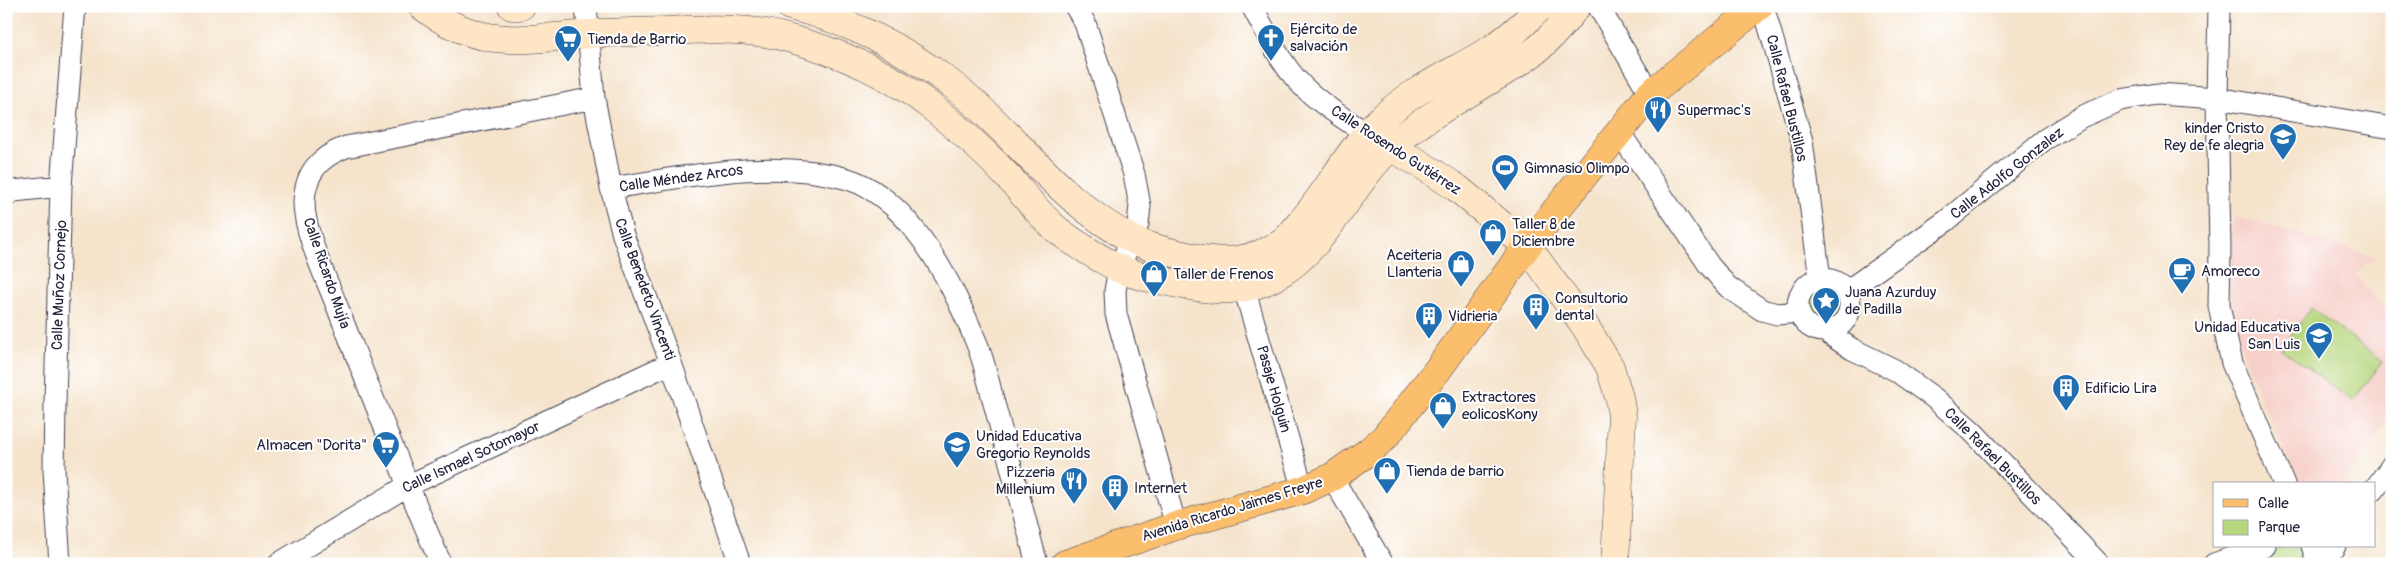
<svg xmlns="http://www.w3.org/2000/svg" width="2398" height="570" viewBox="0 0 2398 570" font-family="Pangolin,sans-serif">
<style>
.built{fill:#f7d0ca}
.green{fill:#b7d77f;stroke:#6c7c5d}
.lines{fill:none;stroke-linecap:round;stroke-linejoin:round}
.street-casing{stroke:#423f51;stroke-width:23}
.secondary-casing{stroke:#423f51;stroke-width:29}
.primary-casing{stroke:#423f51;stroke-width:29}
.street{stroke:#fff;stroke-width:21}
.secondary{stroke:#fde5c5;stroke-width:28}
.primary{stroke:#fabe6d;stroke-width:28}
.labels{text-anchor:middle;stroke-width:4;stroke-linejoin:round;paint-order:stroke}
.poi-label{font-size:15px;fill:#22223b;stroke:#fff;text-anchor:start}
.street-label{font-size:15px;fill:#22223b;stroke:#fff}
</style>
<rect width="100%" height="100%" fill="#fff"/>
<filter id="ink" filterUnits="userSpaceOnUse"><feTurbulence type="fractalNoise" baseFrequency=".02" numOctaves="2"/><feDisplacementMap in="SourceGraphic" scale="10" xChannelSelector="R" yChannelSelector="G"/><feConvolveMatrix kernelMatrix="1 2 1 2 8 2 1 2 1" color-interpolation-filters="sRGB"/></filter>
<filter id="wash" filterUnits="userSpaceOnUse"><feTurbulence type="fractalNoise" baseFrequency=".0096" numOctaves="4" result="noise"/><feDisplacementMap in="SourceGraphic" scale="20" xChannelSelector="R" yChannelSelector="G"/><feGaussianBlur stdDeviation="1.12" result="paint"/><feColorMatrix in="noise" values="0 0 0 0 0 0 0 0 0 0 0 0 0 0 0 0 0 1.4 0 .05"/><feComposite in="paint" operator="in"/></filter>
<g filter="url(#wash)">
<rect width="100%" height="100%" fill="#f5e3cb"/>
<path class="built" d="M2234 217 2265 224 2374 257 2355 275 2392 317V416L2342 484H2300L2254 383 2231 317 2229 281Z"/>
<path class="green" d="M1804 305a20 20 0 1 1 40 0a20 20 0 1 1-40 0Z
M2311 308 2383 361 2353 401 2281 349Z
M2287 546 2300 549 2306 564H2235Z"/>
</g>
<g filter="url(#ink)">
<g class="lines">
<defs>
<path id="street" d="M586 6 594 98 611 188 623 235 671 363 740 564
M1075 6 1085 23 1134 174 1140 206 1138 224 1119 268 1115 291 1116 314 1176 526
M1252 6C1268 36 1283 70 1310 93 1327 108 1347 121 1366 133
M1598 6 1650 94
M1763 6 1802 141 1820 279
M2219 6 2217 98 2220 247 2219 306 2232 363 2284 484
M1619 132 1709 265 1728 287 1762 310 1777 314 1799 312
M611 188C686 177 773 157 848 179 912 199 954 287 977 344 986 366 990 391 997 414 1010 464 1024 514 1037 564
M6 196 14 191 61 186
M1798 305a26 26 0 1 1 52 0a26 26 0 1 1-52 0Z
M1244 288 1303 490
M1847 291 1946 221 2044 140 2081 117 2120 100 2157 94 2217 98 2392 128
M1826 332 1852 349 1895 370 1934 398 1972 431 2099 564
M1332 477 1383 564
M2374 490 2392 465
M2312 546 2318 564
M60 564 54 470 55 403 61 186 75 6
M278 564 407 486 671 363
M441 564C405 481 373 398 340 314 329 284 304 234 304 203 305 173 319 157 346 147L594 98
M2214 564 2265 546
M2322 564 2335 546"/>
<path id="secondary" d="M422 6C480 51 523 39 590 34 615 32 640 32 665 31 704 29 742 27 780 36 835 50 889 73 933 108 959 129 986 153 1009 178 1025 195 1041 218 1060 232 1077 245 1099 258 1118 268 1138 277 1163 281 1184 285 1215 291 1247 293 1276 276 1329 246 1349 184 1393 145 1434 109 1485 86 1530 55 1548 42 1563 24 1577 6
M512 6H521
M790 6C849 21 901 46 950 83 1013 130 1058 201 1130 238 1148 248 1172 253 1192 257 1227 264 1250 262 1282 243 1289 238 1295 229 1301 222 1329 191 1350 146 1381 119 1412 90 1452 73 1488 51 1508 39 1525 23 1541 6
M1376 139 1422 165 1457 188 1527 246 1585 326 1610 367 1619 397 1622 416 1615 564"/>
<path id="primary" d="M1065 564 1176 526 1303 490 1332 477 1368 452 1385 437 1439 368 1527 246 1650 94 1759 6"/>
</defs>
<use href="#street" class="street-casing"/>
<use href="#secondary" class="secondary-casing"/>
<use href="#primary" class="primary-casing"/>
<use href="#street" class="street"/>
<use href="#secondary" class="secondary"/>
<use href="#primary" class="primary"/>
</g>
</g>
<defs>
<symbol id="church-pin" viewBox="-11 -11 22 30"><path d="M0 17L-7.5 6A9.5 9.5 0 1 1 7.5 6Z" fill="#1f6fb2" stroke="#fff"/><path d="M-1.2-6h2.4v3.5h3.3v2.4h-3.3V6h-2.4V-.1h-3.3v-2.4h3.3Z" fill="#fff"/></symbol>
<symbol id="supermarket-pin" viewBox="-11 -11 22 30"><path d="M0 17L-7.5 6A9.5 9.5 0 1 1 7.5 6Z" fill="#1f6fb2" stroke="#fff"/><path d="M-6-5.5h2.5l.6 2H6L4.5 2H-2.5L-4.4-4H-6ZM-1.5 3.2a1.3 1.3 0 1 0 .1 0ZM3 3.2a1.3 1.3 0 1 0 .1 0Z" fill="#fff"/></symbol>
<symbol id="restaurant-pin" viewBox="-11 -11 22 30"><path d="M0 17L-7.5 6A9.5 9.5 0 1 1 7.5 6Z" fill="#1f6fb2" stroke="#fff"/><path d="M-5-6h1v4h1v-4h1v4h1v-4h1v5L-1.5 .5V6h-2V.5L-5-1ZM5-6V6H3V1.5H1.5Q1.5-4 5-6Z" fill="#fff"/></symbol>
<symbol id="school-pin" viewBox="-11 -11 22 30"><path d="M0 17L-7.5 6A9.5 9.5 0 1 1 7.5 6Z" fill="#1f6fb2" stroke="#fff"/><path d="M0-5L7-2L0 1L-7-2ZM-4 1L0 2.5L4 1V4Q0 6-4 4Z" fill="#fff"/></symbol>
<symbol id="stadium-pin" viewBox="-11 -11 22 30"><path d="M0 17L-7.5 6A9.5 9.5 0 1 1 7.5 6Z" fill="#1f6fb2" stroke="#fff"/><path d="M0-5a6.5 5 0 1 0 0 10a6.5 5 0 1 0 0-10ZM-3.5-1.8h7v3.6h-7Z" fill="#fff"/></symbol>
<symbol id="shop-pin" viewBox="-11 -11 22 30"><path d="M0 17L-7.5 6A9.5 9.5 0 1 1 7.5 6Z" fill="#1f6fb2" stroke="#fff"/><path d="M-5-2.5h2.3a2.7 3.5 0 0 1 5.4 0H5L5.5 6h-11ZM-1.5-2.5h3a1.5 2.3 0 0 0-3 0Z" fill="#fff"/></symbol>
<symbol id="cafe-pin" viewBox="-11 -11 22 30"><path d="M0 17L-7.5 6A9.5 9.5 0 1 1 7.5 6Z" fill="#1f6fb2" stroke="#fff"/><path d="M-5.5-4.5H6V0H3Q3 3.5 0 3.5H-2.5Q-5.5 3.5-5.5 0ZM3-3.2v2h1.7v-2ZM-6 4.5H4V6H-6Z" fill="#fff"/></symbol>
<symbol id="sight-pin" viewBox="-11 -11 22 30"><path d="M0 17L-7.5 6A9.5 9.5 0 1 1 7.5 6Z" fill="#1f6fb2" stroke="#fff"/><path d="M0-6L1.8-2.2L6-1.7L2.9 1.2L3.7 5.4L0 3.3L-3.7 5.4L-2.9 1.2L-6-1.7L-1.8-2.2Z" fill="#fff"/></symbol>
<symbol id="building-pin" viewBox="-11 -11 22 30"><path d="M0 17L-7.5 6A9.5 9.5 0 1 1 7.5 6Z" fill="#1f6fb2" stroke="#fff"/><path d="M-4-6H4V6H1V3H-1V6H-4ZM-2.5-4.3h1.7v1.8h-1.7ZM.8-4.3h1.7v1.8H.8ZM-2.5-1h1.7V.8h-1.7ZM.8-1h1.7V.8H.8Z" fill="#fff"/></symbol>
</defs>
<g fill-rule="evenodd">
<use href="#church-pin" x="1255" y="22" width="32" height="43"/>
<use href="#supermarket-pin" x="552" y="23" width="32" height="43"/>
<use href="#restaurant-pin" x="1642" y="94" width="32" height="43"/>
<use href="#school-pin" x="2267" y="121" width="32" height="43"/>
<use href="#stadium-pin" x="1489" y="152" width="32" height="43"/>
<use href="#shop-pin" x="1477" y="217" width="32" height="43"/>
<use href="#shop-pin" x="1445" y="248" width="32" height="43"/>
<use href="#cafe-pin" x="2166" y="255" width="32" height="43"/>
<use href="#shop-pin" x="1138" y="258" width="32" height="43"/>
<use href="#sight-pin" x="1810" y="285" width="32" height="43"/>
<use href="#building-pin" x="1520" y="291" width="32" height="43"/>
<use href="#building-pin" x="1413" y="300" width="32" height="43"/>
<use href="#school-pin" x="2303" y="320" width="32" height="43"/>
<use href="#building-pin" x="2050" y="372" width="32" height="43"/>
<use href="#shop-pin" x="1427" y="390" width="32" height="43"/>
<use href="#supermarket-pin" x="370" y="429" width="32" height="43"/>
<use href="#school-pin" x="941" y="429" width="32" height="43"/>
<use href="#shop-pin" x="1371" y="455" width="32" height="43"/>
<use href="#restaurant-pin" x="1058" y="465" width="32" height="43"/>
<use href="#building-pin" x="1099" y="472" width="32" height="43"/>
</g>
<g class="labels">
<g class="poi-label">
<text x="1290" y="34">Ejército de<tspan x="1290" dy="17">salvación</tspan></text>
<text x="587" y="44">Tienda de Barrio</text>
<text x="1677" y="115">Supermac's</text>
<text x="2264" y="133" text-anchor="end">kinder Cristo<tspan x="2264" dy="17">Rey de fe alegria</tspan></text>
<text x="1524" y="173">Gimnasio Olimpo</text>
<text x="1512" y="229">Taller 8 de<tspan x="1512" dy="17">Diciembre</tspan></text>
<text x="1442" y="260" text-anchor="end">Aceiteria<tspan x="1442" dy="17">Llanteria</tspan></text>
<text x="2201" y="276">Amoreco</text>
<text x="1173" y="279">Taller de Frenos</text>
<text x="1845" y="297">Juana Azurduy<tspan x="1845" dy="17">de Padilla</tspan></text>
<text x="1555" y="303">Consultorio<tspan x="1555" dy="17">dental</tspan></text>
<text x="1448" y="321">Vidrieria</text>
<text x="2300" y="332" text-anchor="end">Unidad Educativa<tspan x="2300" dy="17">San Luis</tspan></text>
<text x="2085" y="393">Edificio Lira</text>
<text x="1462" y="402">Extractores<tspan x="1462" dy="17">eolicosKony</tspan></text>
<text x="976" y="441">Unidad Educativa<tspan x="976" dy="17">Gregorio Reynolds</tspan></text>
<text x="367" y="450" text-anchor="end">Almacen "Dorita"</text>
<text x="1406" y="476">Tienda de barrio</text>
<text x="1055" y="477" text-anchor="end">Pizzeria<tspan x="1055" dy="17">Millenium</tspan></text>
<text x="1134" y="493">Internet</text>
</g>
<g class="street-label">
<text transform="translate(1787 98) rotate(76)" y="5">Calle Rafael Bustillos</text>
<text transform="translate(1396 150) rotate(33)" y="5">Calle Rosendo Gutiérrez</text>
<text transform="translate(2007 173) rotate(-38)" y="5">Calle Adolfo Gonzalez</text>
<text transform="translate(681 178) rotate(-8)" y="5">Calle Méndez Arcos</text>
<text transform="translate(327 273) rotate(71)" y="5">Calle Ricardo Mujía</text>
<text transform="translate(59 285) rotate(-88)" y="5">Calle Muñoz Cornejo</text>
<text transform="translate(645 289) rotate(70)" y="5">Calle Benedeto Vincenti</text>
<text transform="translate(1274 389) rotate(74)" y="5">Pasaje Holguin</text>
<text transform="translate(1993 456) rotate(45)" y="5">Calle Rafael Bustillos</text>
<text transform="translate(471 457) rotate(-25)" y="5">Calle Ismael Sotomayor</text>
<text transform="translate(1232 509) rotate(-17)" y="5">Avenida Ricardo Jaimes Freyre</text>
</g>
</g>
<rect width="2398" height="570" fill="none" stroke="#fff" stroke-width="25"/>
<rect x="2213" y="482" width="162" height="65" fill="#ffffff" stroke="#a7a7b1"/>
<rect x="2223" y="499" width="25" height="8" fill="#fabe6d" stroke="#a7a7b1"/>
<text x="2258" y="508" font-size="15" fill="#22223b">Calle</text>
<rect x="2223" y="520" width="25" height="15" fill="#b7d77f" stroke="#a7a7b1"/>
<text x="2258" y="532" font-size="15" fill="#22223b">Parque</text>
</svg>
